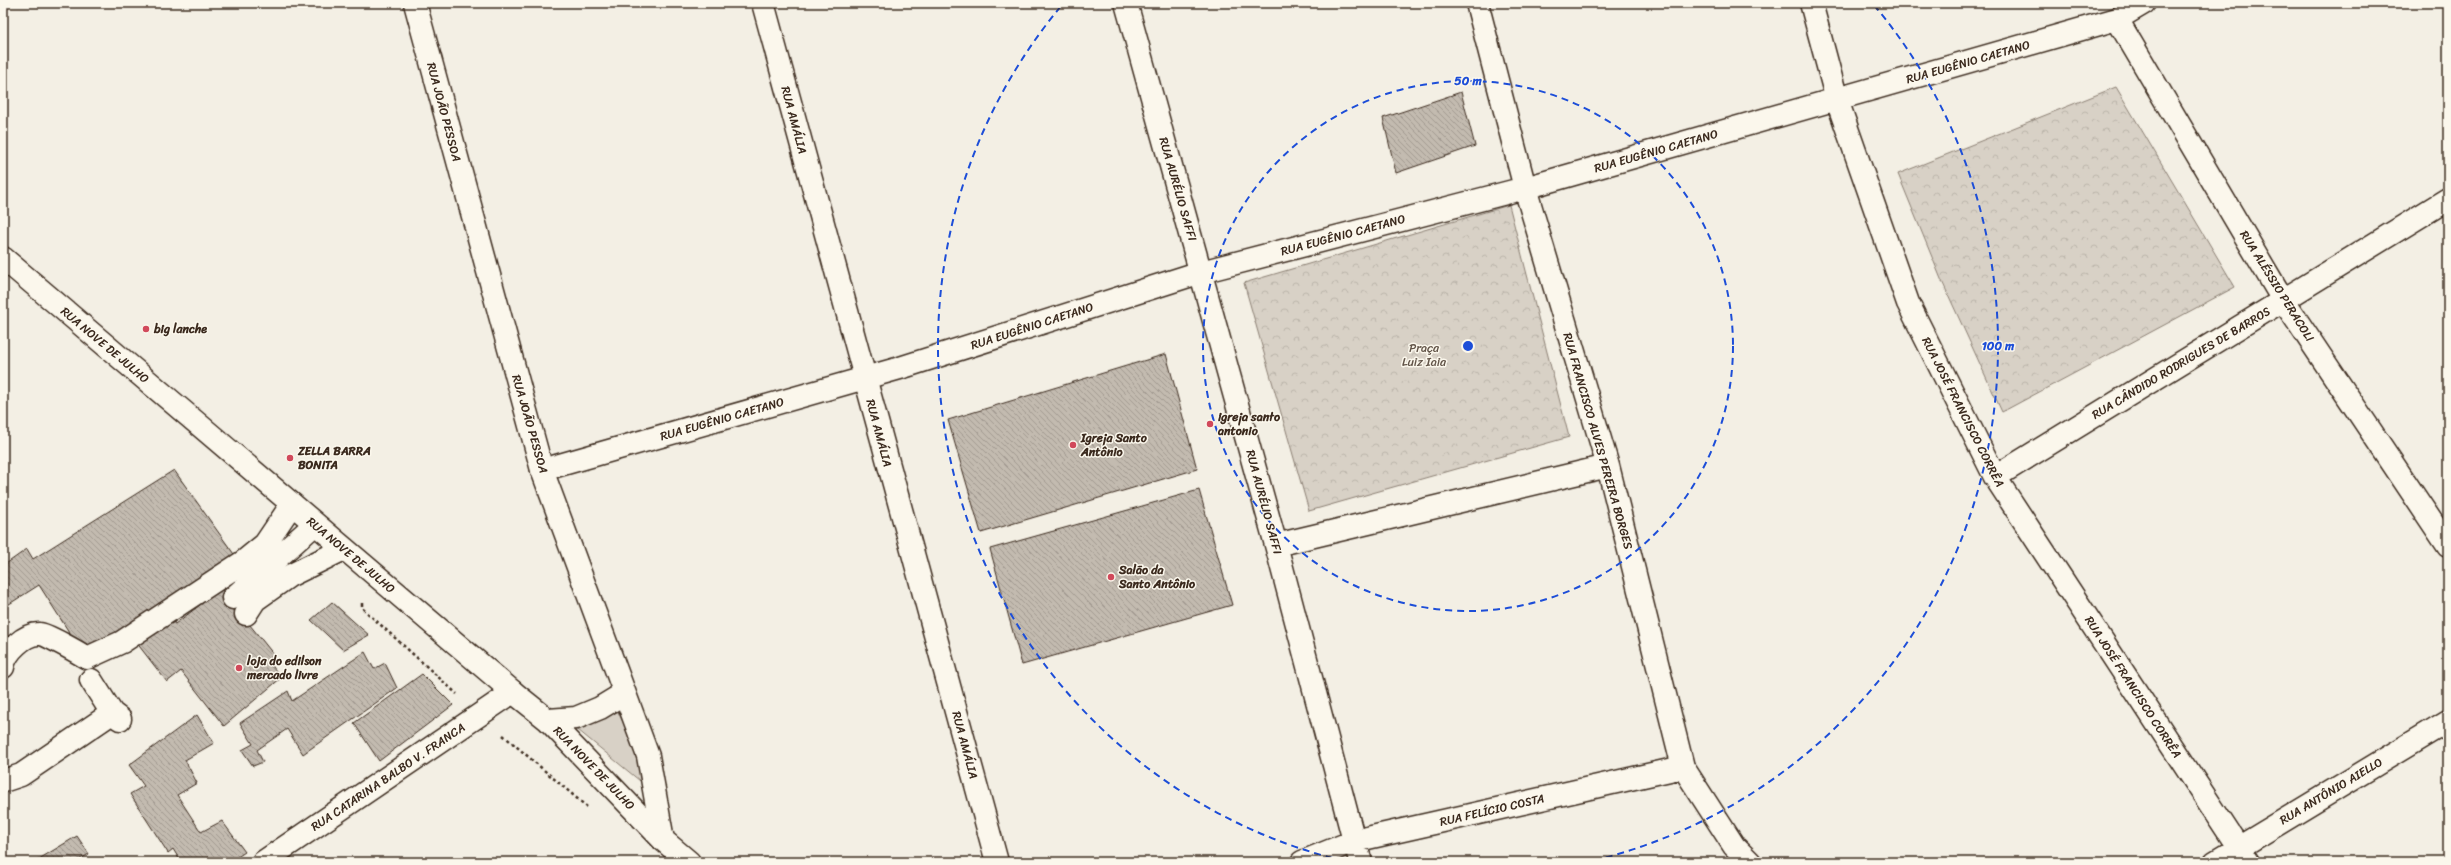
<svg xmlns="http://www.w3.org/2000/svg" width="2451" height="865" viewBox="0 0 2451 865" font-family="Sriracha,sans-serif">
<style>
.grass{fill:#d8d1c6;stroke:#8a7e72}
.park{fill:url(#park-crowns);stroke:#8a7e72}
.building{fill:url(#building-back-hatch);stroke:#3b2a1e}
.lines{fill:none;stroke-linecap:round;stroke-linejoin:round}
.pedestrian-casing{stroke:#3b2a1e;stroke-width:25}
.minor-casing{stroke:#3b2a1e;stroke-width:25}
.secondary-casing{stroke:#3b2a1e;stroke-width:25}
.path{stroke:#3b2a1e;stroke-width:2.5;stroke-dasharray:3 3;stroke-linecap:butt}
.pedestrian{stroke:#fbf7ec;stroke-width:22}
.minor{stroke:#fbf7ec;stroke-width:22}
.secondary{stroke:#fbf7ec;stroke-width:22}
.ring{fill:none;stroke:#1d4ed8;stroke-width:2;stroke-dasharray:7 5}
.poi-dot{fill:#d1495b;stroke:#fbf7ec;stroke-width:1.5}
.labels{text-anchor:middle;stroke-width:3;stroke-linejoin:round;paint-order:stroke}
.street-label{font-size:12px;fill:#3b2a1e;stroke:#fbf7ec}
.poi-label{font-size:12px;font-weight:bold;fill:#3b2a1e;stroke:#fbf7ec;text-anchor:start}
.park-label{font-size:12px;fill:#625448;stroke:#fbf7ec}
.centre{fill:#1d4ed8;stroke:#fbf7ec;stroke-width:2}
.ring-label{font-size:12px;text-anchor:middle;font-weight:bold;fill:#1d4ed8;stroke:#fbf7ec;stroke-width:3;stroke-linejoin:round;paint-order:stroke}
</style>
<defs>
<pattern id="park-crowns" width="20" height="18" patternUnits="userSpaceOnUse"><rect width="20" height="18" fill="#d8d1c6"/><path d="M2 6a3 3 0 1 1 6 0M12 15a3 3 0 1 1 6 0" fill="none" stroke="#bab4aa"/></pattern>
<pattern id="building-back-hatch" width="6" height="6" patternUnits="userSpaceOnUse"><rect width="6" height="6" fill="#c3bbb0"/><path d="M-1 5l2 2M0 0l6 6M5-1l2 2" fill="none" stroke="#a0988f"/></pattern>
</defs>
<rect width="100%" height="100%" fill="#f3efe4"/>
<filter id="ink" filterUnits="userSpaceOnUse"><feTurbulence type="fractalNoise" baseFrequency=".025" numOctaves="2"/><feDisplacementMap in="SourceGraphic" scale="8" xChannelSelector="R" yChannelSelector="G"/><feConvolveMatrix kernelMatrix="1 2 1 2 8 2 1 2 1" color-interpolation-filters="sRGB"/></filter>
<g filter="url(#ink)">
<path class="grass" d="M616 708 662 799 578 730 596 722Z"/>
<path class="park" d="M2116 87 2235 287 2002 412 1941 279 1898 174Z
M1509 205 1569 437 1309 511 1244 283Z"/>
<path class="building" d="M1461 92 1475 146 1396 173 1383 118Z
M1166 354 1197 469 981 533 948 420Z
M174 470 236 557 83 654 39 585 3 608V566L27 549 33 559Z
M1199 490 1232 605 1022 665 990 549Z
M221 589 274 655 268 660 281 678 224 726 181 671 167 682 136 642 172 619 175 624Z
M332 602 362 629 369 635 343 650 311 620Z
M365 652 374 669 385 663 397 688 303 754 287 729 257 750 263 762 253 766 242 750 253 744 240 723 288 691 292 701Z
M422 674 453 705 379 761 354 723Z
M197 715 214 743 185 760 197 783 177 795 201 832 222 821 245 852 230 862H181L173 849 168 853 130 794 144 786 129 765Z
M77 836 89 854 75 862H34Z"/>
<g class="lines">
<defs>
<path id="pedestrian" d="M246 614 255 600 289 576 344 549"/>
<path id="minor" d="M763 3 997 862
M1126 3 1276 545 1354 841 1361 862
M1477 3 1525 188 1608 466 1683 767 1734 846 1750 862
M1811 3 1837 100 1908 303 1995 477 2248 862
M2117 19 2283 300 2448 546
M542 470 900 368 1201 272 1525 188 2117 19 2144 3
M1995 477 2448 199
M1276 545 1608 466
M233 598 315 524
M3 667C5 652 25 633 40 634 46 634 79 653 87 658L122 642 243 562 265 544 292 504
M91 680 112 713 120 719
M3 781 21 775 112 713
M263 862 513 692
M1302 862 1354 841 1683 767
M2215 862 2448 721"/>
<path id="secondary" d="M415 3 542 470 648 756 663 840
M3 258 513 692 548 720 663 840 689 862
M548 720 576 718 600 708 623 694"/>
</defs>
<use href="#pedestrian" class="pedestrian-casing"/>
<use href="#minor" class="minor-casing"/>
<use href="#secondary" class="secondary-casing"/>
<path class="path" d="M362 603V608L457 694
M503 735 587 807"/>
<use href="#pedestrian" class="pedestrian"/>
<use href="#minor" class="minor"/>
<use href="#secondary" class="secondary"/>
</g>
</g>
<g class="ring">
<circle cx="1468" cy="346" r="265"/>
<path d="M1344 861A530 530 0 0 1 1062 5M1874 5A530 530 0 0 1 1592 861"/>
</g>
<g class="poi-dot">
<circle cx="146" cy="329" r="4"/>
<circle cx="1210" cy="424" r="4"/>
<circle cx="1073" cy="445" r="4"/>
<circle cx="290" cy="458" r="4"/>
<circle cx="1111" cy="577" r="4"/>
<circle cx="239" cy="668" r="4"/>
</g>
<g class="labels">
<g class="street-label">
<text transform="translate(1968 62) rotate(-16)" y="4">RUA EUGÊNIO CAETANO</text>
<text transform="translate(444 112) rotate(75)" y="4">RUA JOÃO PESSOA</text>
<text transform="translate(794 120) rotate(75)" y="4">RUA AMÁLIA</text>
<text transform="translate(1656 151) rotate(-16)" y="4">RUA EUGÊNIO CAETANO</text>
<text transform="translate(1178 189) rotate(74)" y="4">RUA AURÉLIO SAFFI</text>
<text transform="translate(1343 235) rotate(-15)" y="4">RUA EUGÊNIO CAETANO</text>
<text transform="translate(2277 286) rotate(58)" y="4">RUA ALÉSSIO PERACOLI</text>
<text transform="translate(1032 326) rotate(-18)" y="4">RUA EUGÊNIO CAETANO</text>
<text transform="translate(105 345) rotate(40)" y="4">RUA NOVE DE JULHO</text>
<text transform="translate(2181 363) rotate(-31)" y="4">RUA CÂNDIDO RODRIGUES DE BARROS</text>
<text transform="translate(1963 412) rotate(63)" y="4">RUA JOSÉ FRANCISCO CORRÊA</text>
<text transform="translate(722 419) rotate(-16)" y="4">RUA EUGÊNIO CAETANO</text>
<text transform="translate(530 424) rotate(74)" y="4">RUA JOÃO PESSOA</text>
<text transform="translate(879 433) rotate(75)" y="4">RUA AMÁLIA</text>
<text transform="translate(1598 441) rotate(74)" y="4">RUA FRANCISCO ALVES PEREIRA BORGES</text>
<text transform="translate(1264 502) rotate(75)" y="4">RUA AURÉLIO SAFFI</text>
<text transform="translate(351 555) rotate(40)" y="4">RUA NOVE DE JULHO</text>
<text transform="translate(2133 687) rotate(57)" y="4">RUA JOSÉ FRANCISCO CORRÊA</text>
<text transform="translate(965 745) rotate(75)" y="4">RUA AMÁLIA</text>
<text transform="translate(594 768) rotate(46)" y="4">RUA NOVE DE JULHO</text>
<text transform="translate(388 777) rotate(-34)" y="4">RUA CATARINA BALBO V. FRANCA</text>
<text transform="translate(2331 791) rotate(-31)" y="4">RUA ANTÔNIO AIELLO</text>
<text transform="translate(1492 810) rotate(-13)" y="4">RUA FELÍCIO COSTA</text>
</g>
<g class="poi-label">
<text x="154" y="333">big lanche</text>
<text x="1218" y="421">igreja santo<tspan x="1218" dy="14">antonio</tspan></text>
<text x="1081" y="442">Igreja Santo<tspan x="1081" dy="14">Antônio</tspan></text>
<text x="298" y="455">ZELLA BARRA<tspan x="298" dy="14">BONITA</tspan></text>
<text x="1119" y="574">Salão da<tspan x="1119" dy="14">Santo Antônio</tspan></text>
<text x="247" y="665">loja do edilson<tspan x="247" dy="14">mercado livre</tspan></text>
</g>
<g class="park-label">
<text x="1424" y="352">Praça<tspan x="1424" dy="14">Luiz Iaia</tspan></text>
</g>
</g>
<circle cx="1468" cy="346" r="6" class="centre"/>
<g class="ring-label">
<text x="1468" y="85">50 m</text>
<text x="1998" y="350">100 m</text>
</g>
<rect width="2451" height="865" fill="none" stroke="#fbf7ec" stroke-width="16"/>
<rect x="8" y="8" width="2435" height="849" fill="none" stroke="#3b2a1e" stroke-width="1.5" filter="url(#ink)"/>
</svg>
